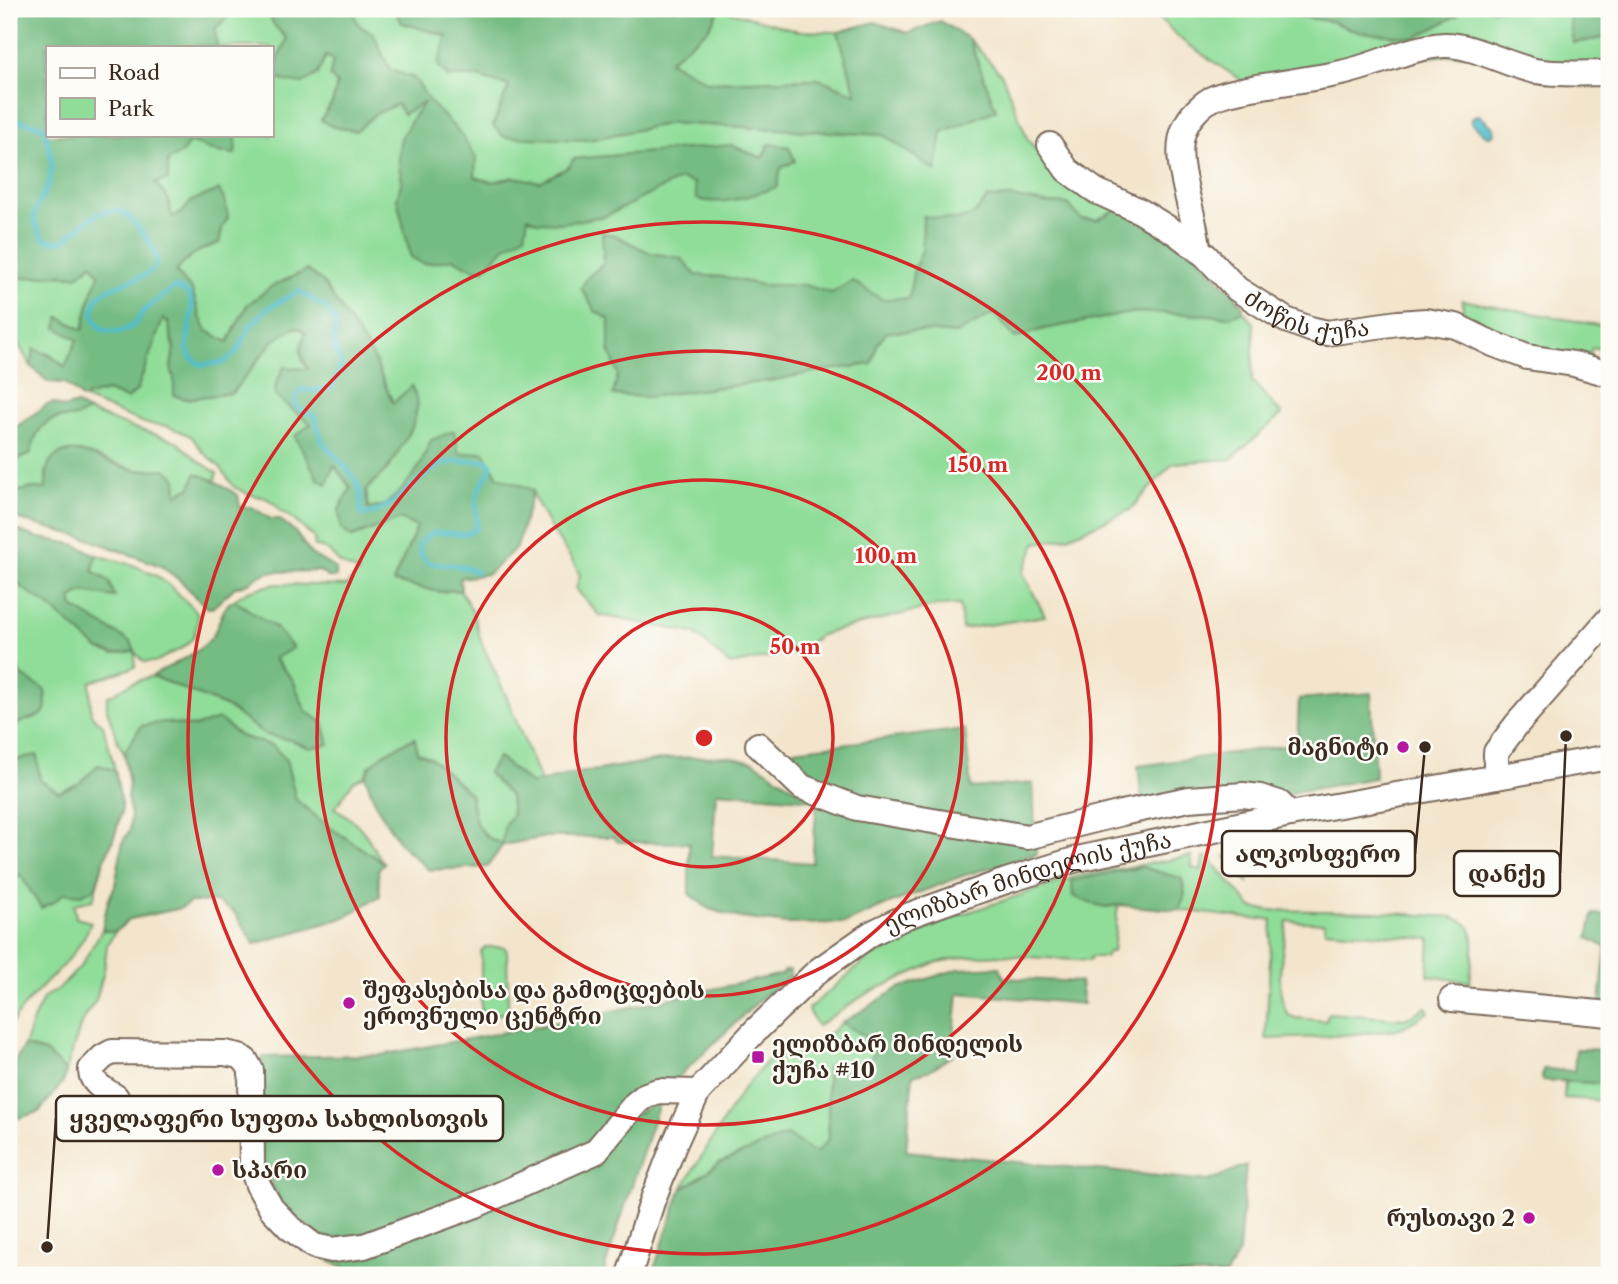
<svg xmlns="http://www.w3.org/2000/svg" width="1618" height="1284" viewBox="0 0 1618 1284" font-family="'Libre Caslon Text','Noto Serif Georgian',serif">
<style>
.green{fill:#90dd9a;stroke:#66845c;stroke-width:2}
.forest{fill:#74bc82;stroke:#587350;stroke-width:2;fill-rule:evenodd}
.water{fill:#51bec8;stroke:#467473;stroke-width:2}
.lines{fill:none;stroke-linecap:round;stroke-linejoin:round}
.stream{stroke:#51bec8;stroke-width:5}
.minor-casing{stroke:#7b6b5b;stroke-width:28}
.minor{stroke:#fff;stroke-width:24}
.ring{fill:none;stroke:#d62828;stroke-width:3.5}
.poi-dot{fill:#b5179e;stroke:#fdfcf7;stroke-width:2.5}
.labels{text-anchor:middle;stroke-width:5;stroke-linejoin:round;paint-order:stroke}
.street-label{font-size:23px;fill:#3b2a1e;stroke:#fdfcf7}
.poi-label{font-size:23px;font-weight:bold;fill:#3b2a1e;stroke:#fdfcf7;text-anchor:start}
.centre{fill:#d62828;stroke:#fdfcf7;stroke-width:3.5}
.ring-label{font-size:21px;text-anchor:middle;font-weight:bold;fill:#d62828;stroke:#fdfcf7;stroke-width:5;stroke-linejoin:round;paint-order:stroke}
.leader{fill:none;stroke:#3b2a1e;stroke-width:2.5}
.callout-dot{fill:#3b2a1e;stroke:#fdfcf7;stroke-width:2.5}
.callout{fill:#fdfcf7;stroke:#3b2a1e;stroke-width:2.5}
.callout-label{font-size:24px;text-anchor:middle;font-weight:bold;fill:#3b2a1e}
</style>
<rect width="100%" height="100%" fill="#fdfcf7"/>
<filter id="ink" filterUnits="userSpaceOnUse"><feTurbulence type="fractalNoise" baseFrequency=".0143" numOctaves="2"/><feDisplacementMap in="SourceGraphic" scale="14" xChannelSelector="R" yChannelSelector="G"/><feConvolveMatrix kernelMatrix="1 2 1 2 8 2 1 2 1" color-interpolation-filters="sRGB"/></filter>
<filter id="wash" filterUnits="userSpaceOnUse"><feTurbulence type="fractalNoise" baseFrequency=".00686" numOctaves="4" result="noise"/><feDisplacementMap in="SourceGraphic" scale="28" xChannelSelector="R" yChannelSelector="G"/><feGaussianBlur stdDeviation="1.57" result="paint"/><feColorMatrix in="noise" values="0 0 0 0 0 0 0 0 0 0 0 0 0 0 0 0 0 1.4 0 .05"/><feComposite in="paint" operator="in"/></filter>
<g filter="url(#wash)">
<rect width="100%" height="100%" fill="#f3e5cc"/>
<path class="green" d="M232 9H267L274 25 287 39 275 65 272 78 326 55 333 59 330 75 337 84 333 101 322 120 331 126 356 131 375 114 398 104 404 114 414 78 390 70 355 20 354 9H394L403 23 447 36 438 65 448 77H478L509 86 493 125 588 140 671 123 883 135 936 171 941 132 996 110 969 39 1002 75 1028 140 1057 176 1121 207 1097 220 1080 219 1068 204 1046 203 1108 316 1137 312 1209 315 1229 317 1243 311 1254 323 1252 381 1282 414 1231 459 1173 463 1130 510 1068 537 1036 543 1023 573 1045 616 962 629 960 605 935 606 829 632 819 636 799 651 795 652 730 665 694 633 599 615 576 589 580 575 572 560 551 529 534 498 533 490 498 477 484 452 459 454 431 440 420 466 401 491 385 505 368 509 366 490 390 466 412 387 393 403 372 355 353 327 247 305 228 343 207 331 200 317 192 290 176 272C191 253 197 251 219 243L222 228 228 217 191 201 183 212 172 218 154 183 168 180V161L183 152 189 141 218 152 235 154 236 135H271V47H217L215 29 229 15Z
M720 9 799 31 838 32 857 94 819 79 708 82 669 61 708 29Z
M1058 9H1249L1330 21 1359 32 1458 15 1456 9H1568L1574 43 1609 37V66L1557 65 1509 51 1344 63 1242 81 1183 41 1157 16 1077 15Z
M92 264 100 274 90 299 83 330 59 317 77 340 65 367 50 355 35 349 31 366 9 328V274L19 278 58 275 77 276Z
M1462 300 1609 327V347L1592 348 1588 360 1529 350 1467 321 1464 316Z
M162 319 168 322 174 347 171 368 174 377V395L184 399 232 393 274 340 296 327 306 332 302 359 309 370 311 425 334 465 351 489 339 509 352 537 400 519 417 527 393 582 441 592 453 590 461 591 472 611 482 644 507 698 540 781 531 784 498 757 488 773 510 796 512 815 505 824 503 845 487 837 476 824 470 794 431 758 417 752 369 766 365 776 354 781 335 808C344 814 356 821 362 830 371 840 375 853 384 863L329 827 296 800 286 760 273 746 240 736 219 719 194 727 164 722 234 912 216 902H190L181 908 130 919 115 932 107 945 104 971 96 1000 82 1021 66 1071 45 1052 24 1046 34 1018 44 997 60 988 81 966 102 930 108 901 115 886 123 841 130 830 131 814 127 797 129 784 124 753 118 742 107 709V697L132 683 152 676 227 707 266 735 290 740 310 748 323 723 305 710 293 680 274 658 292 648 260 618 234 600 248 591 275 584 346 586 359 572C354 569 348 568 343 565 331 558 333 548 315 547L314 537C302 529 293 516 280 511L277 506 266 498 248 494 234 487 220 467 202 451 191 436 167 426 147 424 82 398 107 391 127 399 137 390Z
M87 411 131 427 176 441 199 461 217 473 215 481 249 583 235 587 212 608 206 607 182 582 161 566 89 539 24 521 41 509 166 469 137 470 80 452 46 471V489L34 488 9 493V464L30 454C35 436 40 420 60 418 74 417 75 419 87 411Z
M9 527 35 537 76 545 96 555 133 565 157 576 170 586 197 612 198 622 193 638 184 647 155 662H144L135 652V667L90 682 91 715 103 725 115 770 122 809 115 834 103 864 93 900 74 904 76 918 91 922C75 966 30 989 9 1028V884H13L24 867 9 836Z
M1242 852 1245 868 1243 869 1244 875H1247L1248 882 1225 856Z
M1192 856V868L1201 870 1203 857H1208L1252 908 1266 910 1377 912 1452 917C1459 920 1468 922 1471 930 1476 942 1471 968 1470 982L1428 976 1430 939 1325 930V923L1287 921C1283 951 1273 988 1288 1015L1298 1019 1299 1018 1326 1021 1328 1013 1405 1019 1426 1007 1429 1012 1403 1027 1388 1031 1321 1037 1266 1039 1272 920 1261 918 1260 920 1178 910C1186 899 1187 891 1181 878L1141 867 1072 881C1088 901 1092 909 1118 905L1113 952H1108L1105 957H1091L1089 961 1000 955 965 957 934 963 866 994 817 1026 808 1009 866 960 948 919 1078 876Z
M485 947H504L507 951 508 1004V1009L505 1013 485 1017 481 1013V951Z
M842 1023 871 1040 876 1048 870 1061 827 1066 829 1139 816 1154 721 1162 681 1190 743 1089 779 1048 826 1047 823 1039Z
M1565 1081 1609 1084V1101L1564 1098Z"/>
<path class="forest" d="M16 9H232L229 15 215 29 217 47H47V135H236L235 154 218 152 189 142 183 152 168 161V180L155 183 168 198 172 217 183 212 191 201 219 190 224 199 228 217 222 228 219 243C197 251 191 253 176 272L192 290 200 317 207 331 228 342 247 305 272 286 307 270 322 281 372 355 393 403 412 386 418 404 412 428 390 466 366 490 368 509 385 505 401 491 420 466 431 440 454 431 459 454 484 452 498 477 533 490 517 547 488 574 460 578 461 591 453 590 441 592 393 582 417 527 400 519 352 537 341 529 339 509 351 488 334 465 327 484 318 479 295 436 311 424 275 396 276 384 284 367 308 369C298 351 299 351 306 332L296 327 274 340 232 393 184 399 174 395V377L171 368 174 347 168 322 163 319 137 390 127 399 107 391 82 398 65 383 48 382 31 366 34 349 50 355 65 367 77 340 57 328 59 317 83 330 90 299 99 274 92 264 77 276 58 275 19 278 9 274V14Z
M267 9H354C355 23 360 28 373 33L390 70 414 78 421 88 428 100 460 133 476 157 475 177 492 182 514 177 540 182 569 167 573 159 731 145 762 158 769 144 789 147 795 161 781 168 777 187C752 195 723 207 697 199L694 183 680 179 606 216 562 223 538 222 528 217 525 235 505 247 484 269 475 270 454 259 424 264 411 258 397 199 402 180 399 167V149L401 138 415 114 425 102 403 114 397 104 375 114 356 131 331 126 321 120 333 101 337 84 330 76 333 60 326 56 318 74 301 84 271 78 275 65 287 39 274 25Z
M394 9H720L708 29 669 61 708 82 819 79 856 94 838 32 875 22 908 33 940 21 969 39 996 110 942 132 936 171 883 135 671 123 588 140 504 137 493 126 509 86 478 77H448L438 65 447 36 402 23Z
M1249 9H1456L1458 15 1415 38 1359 32 1330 21Z
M1568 9H1609V37L1573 43Z
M1010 197 1045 203 1068 204 1081 219 1097 220 1121 207 1199 257 1242 304 1243 311 1229 317 1209 315 1137 312 1044 329 1015 338 994 313 956 334 922 331 887 332 877 345 872 364 815 372 776 380 647 397 613 395 618 374 609 349V319L596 312 581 288 588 277 604 263 602 233 615 235 650 253 681 258 696 275 724 277 762 285H804L832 293 852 281 882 299 909 298 913 273 922 250 923 216 957 220 973 215 988 198Z
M53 403 63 408 77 404 87 411C75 420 74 417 60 418 40 420 35 436 30 454L9 464V432L47 405Z
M70 451C94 452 114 467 137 470 146 471 157 469 166 469L176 478 177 494 191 487 196 473 215 481 238 495 240 507H252L271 519H279L295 532 311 554 336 569V577H327L320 571 269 572 256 577 249 583 235 587 212 608 206 607 182 582 161 566 89 539 24 521 9 514V493L34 488 46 489C46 468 46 455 70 451Z
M9 527 35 537 76 545 96 555 93 571 109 581 115 597 83 592 71 598 73 607 131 642 135 651 114 654 98 649 49 606 21 587 9 572Z
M234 600 276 628 293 648 274 659 293 680 305 710 323 723 329 744 310 748 290 740 266 735 227 707 152 676C171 664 198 655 212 637 220 625 221 606 234 600Z
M9 644 21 675 45 690 46 707 43 714 9 727Z
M1371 693 1375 778 1284 794 1142 804 1138 766 1297 744 1299 699Z
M219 719 240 736 273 746 286 760 296 800 329 827 384 863 378 870 380 896 343 918 254 944 234 912 216 902H190L181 908 130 919 115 932 102 930 108 901 115 886 123 841 130 830 131 814 127 797 129 784 124 753 141 726 164 722 194 727Z
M965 729 971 788 1033 783 1035 829 857 804 805 783 792 765V757L794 750Z
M415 738 417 752 431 758 470 794 476 824 487 837 502 844 505 824 512 815 510 796 488 773 498 757 531 784 572 774 673 758 728 756 754 762 802 793 1034 843 1037 854 965 875 889 904 846 923 787 924 741 918 709 909 689 894V843L618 842 613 837H546L503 845 487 867 429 870 401 845 377 807 365 776C374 756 395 747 415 738ZM716 792 817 800 812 863 712 856Z
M37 755 40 780 59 792 80 783 98 765 115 770 122 809 115 834 103 863 95 889 81 895 64 893 54 902 41 908 20 874 13 884H9V761Z
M1141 867 1181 878C1187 890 1185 900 1178 910L1118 905 1106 907 1090 903 1073 896 1072 881Z
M1593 914 1609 915V1011L1599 1010 1606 947 1588 938Z
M1000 967 1004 978 1080 982 1083 1004 958 993 952 1056 928 1071 913 1075 906 1151 1209 1181 1246 1165 1239 1252 1226 1275H652L681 1190 721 1162 787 1135 816 1153 829 1139 827 1066 870 1061 876 1048 871 1040 842 1023 899 988 958 969Z
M790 970V976L764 996 676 1079 602 1130 580 1149 472 1197 346 1240 320 1236 296 1218 278 1197 261 1162 263 1057 381 1055 571 1020 773 976 784 974V971Z
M24 1046 45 1052 66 1071 64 1081 39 1112 9 1121V1071Z
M1576 1049 1609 1050V1084L1542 1080 1543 1069 1574 1071Z
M660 1100 606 1264 604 1275H357L353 1271 330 1261 447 1224Z"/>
<path class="water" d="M1476 115H1479L1494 128 1495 132 1491 136H1487L1472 124 1471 120Z"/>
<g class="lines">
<path class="stream" d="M9 118 44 127C48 145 55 163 49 182 42 206 24 210 43 238L51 241H64C80 227 100 203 124 213 132 217 144 235 149 242 181 287 100 274 94 306 92 317 96 322 103 330L121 332 134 325 144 311 174 287 183 290 190 296 192 309 187 347 190 357 201 365 224 362 237 352 249 328 265 310 299 291 326 308 336 324C331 341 334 349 342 364L332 387 315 391 301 390 297 395 295 406 304 412 315 416 322 442 349 471 356 481 361 493V514C390 517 416 475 443 464 452 461 461 461 470 461 479 461 484 459 491 464 490 476 479 484 477 495 474 507 478 518 476 529 473 531 467 533 464 534 445 535 432 525 419 545 421 568 436 564 454 565 461 566 469 569 477 572"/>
</g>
</g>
<g filter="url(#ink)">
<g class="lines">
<defs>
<g id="minor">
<path id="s1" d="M1050 145 1067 170 1096 191 1140 211 1176 233 1205 255 1237 289 1286 320 1310 329 1327 333 1398 323 1426 321 1456 326 1493 344 1527 357 1574 364 1609 374"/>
<path d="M1198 249C1196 214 1171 161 1184 130 1189 116 1203 102 1216 97 1231 91 1248 89 1263 86 1289 82 1316 78 1341 73 1376 66 1408 47 1444 45 1471 44 1507 65 1535 71 1560 75 1585 73 1609 73"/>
<path d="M758 745 802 787 857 808 1027 837 1122 813 1189 799 1243 795 1260 797 1279 803 1290 814"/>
<path d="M1496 777V752L1517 724 1609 619"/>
<path d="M1452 999 1609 1014"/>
<path d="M116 1097C105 1090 90 1083 91 1069L103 1057 112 1052 225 1053 239 1056 246 1061 251 1070 252 1168 258 1185 271 1208 289 1227 314 1246 332 1250 364 1246 476 1205 595 1152 636 1103 646 1095 658 1091 698 1092"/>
<path id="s2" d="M629 1275 652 1202 674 1145 698 1092 756 1030 819 970 872 933 907 916 1006 881 1077 859 1290 814 1609 757"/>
</g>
</defs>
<use href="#minor" class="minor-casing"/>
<use href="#minor" class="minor"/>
</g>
</g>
<g class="ring">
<circle cx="704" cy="738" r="129"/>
<circle cx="704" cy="738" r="258"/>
<circle cx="704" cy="738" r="387"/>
<circle cx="704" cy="738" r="516"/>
</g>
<g class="poi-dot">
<circle cx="1403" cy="747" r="7"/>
<circle cx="349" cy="1003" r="7"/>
<rect x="751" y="1050" width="14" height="14" rx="3.5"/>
<circle cx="218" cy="1170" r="7"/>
<circle cx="1529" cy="1218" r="7"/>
</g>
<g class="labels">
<g class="street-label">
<text dy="8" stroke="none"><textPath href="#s1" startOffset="317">ძოწის ქუჩა</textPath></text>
<text dy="8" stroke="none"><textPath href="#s2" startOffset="597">ელიზბარ მინდელის ქუჩა</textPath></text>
</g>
<g class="poi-label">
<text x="1389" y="755" text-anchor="end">მაგნიტი</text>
<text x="363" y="998">შეფასებისა და გამოცდების<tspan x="363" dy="26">ეროვნული ცენტრი</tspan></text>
<text x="772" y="1052">ელიზბარ მინდელის<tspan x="772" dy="26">ქუჩა #10</tspan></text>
<text x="232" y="1178">სპარი</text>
<text x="1515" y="1226" text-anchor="end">რუსთავი 2</text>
</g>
</g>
<circle cx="704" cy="738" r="10" class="centre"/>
<g class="ring-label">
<text x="1069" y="380">200 m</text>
<text x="978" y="472">150 m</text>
<text x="886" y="563">100 m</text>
<text x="795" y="654">50 m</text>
</g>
<path class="leader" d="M1425 747L1415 854M1566 736L1560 873M47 1247L56 1118"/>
<g class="callout-dot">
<circle cx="1425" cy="747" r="7"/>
<circle cx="1566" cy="736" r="7"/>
<circle cx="47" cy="1247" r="7"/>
</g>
<g class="callout">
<rect x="1222" y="831" width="193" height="45" rx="7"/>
<rect x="1454" y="851" width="106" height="45" rx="7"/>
<rect x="56" y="1096" width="447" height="45" rx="7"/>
</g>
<g class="callout-label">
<text x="1318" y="862">ალკოსფერო</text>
<text x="1507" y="882">დანქე</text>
<text x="279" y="1127">ყველაფერი სუფთა სახლისთვის</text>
</g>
<rect width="1618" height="1284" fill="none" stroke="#fdfcf7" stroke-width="35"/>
<rect x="46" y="46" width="228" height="91" fill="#fdfcf7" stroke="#afa8a0" stroke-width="2"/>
<rect x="60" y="68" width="35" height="10" fill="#ffffff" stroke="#afa8a0" stroke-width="2"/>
<text x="108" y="80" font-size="21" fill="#3b2a1e">Road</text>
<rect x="60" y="98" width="35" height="21" fill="#90dd9a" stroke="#afa8a0" stroke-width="2"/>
<text x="108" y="116" font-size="21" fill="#3b2a1e">Park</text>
</svg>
